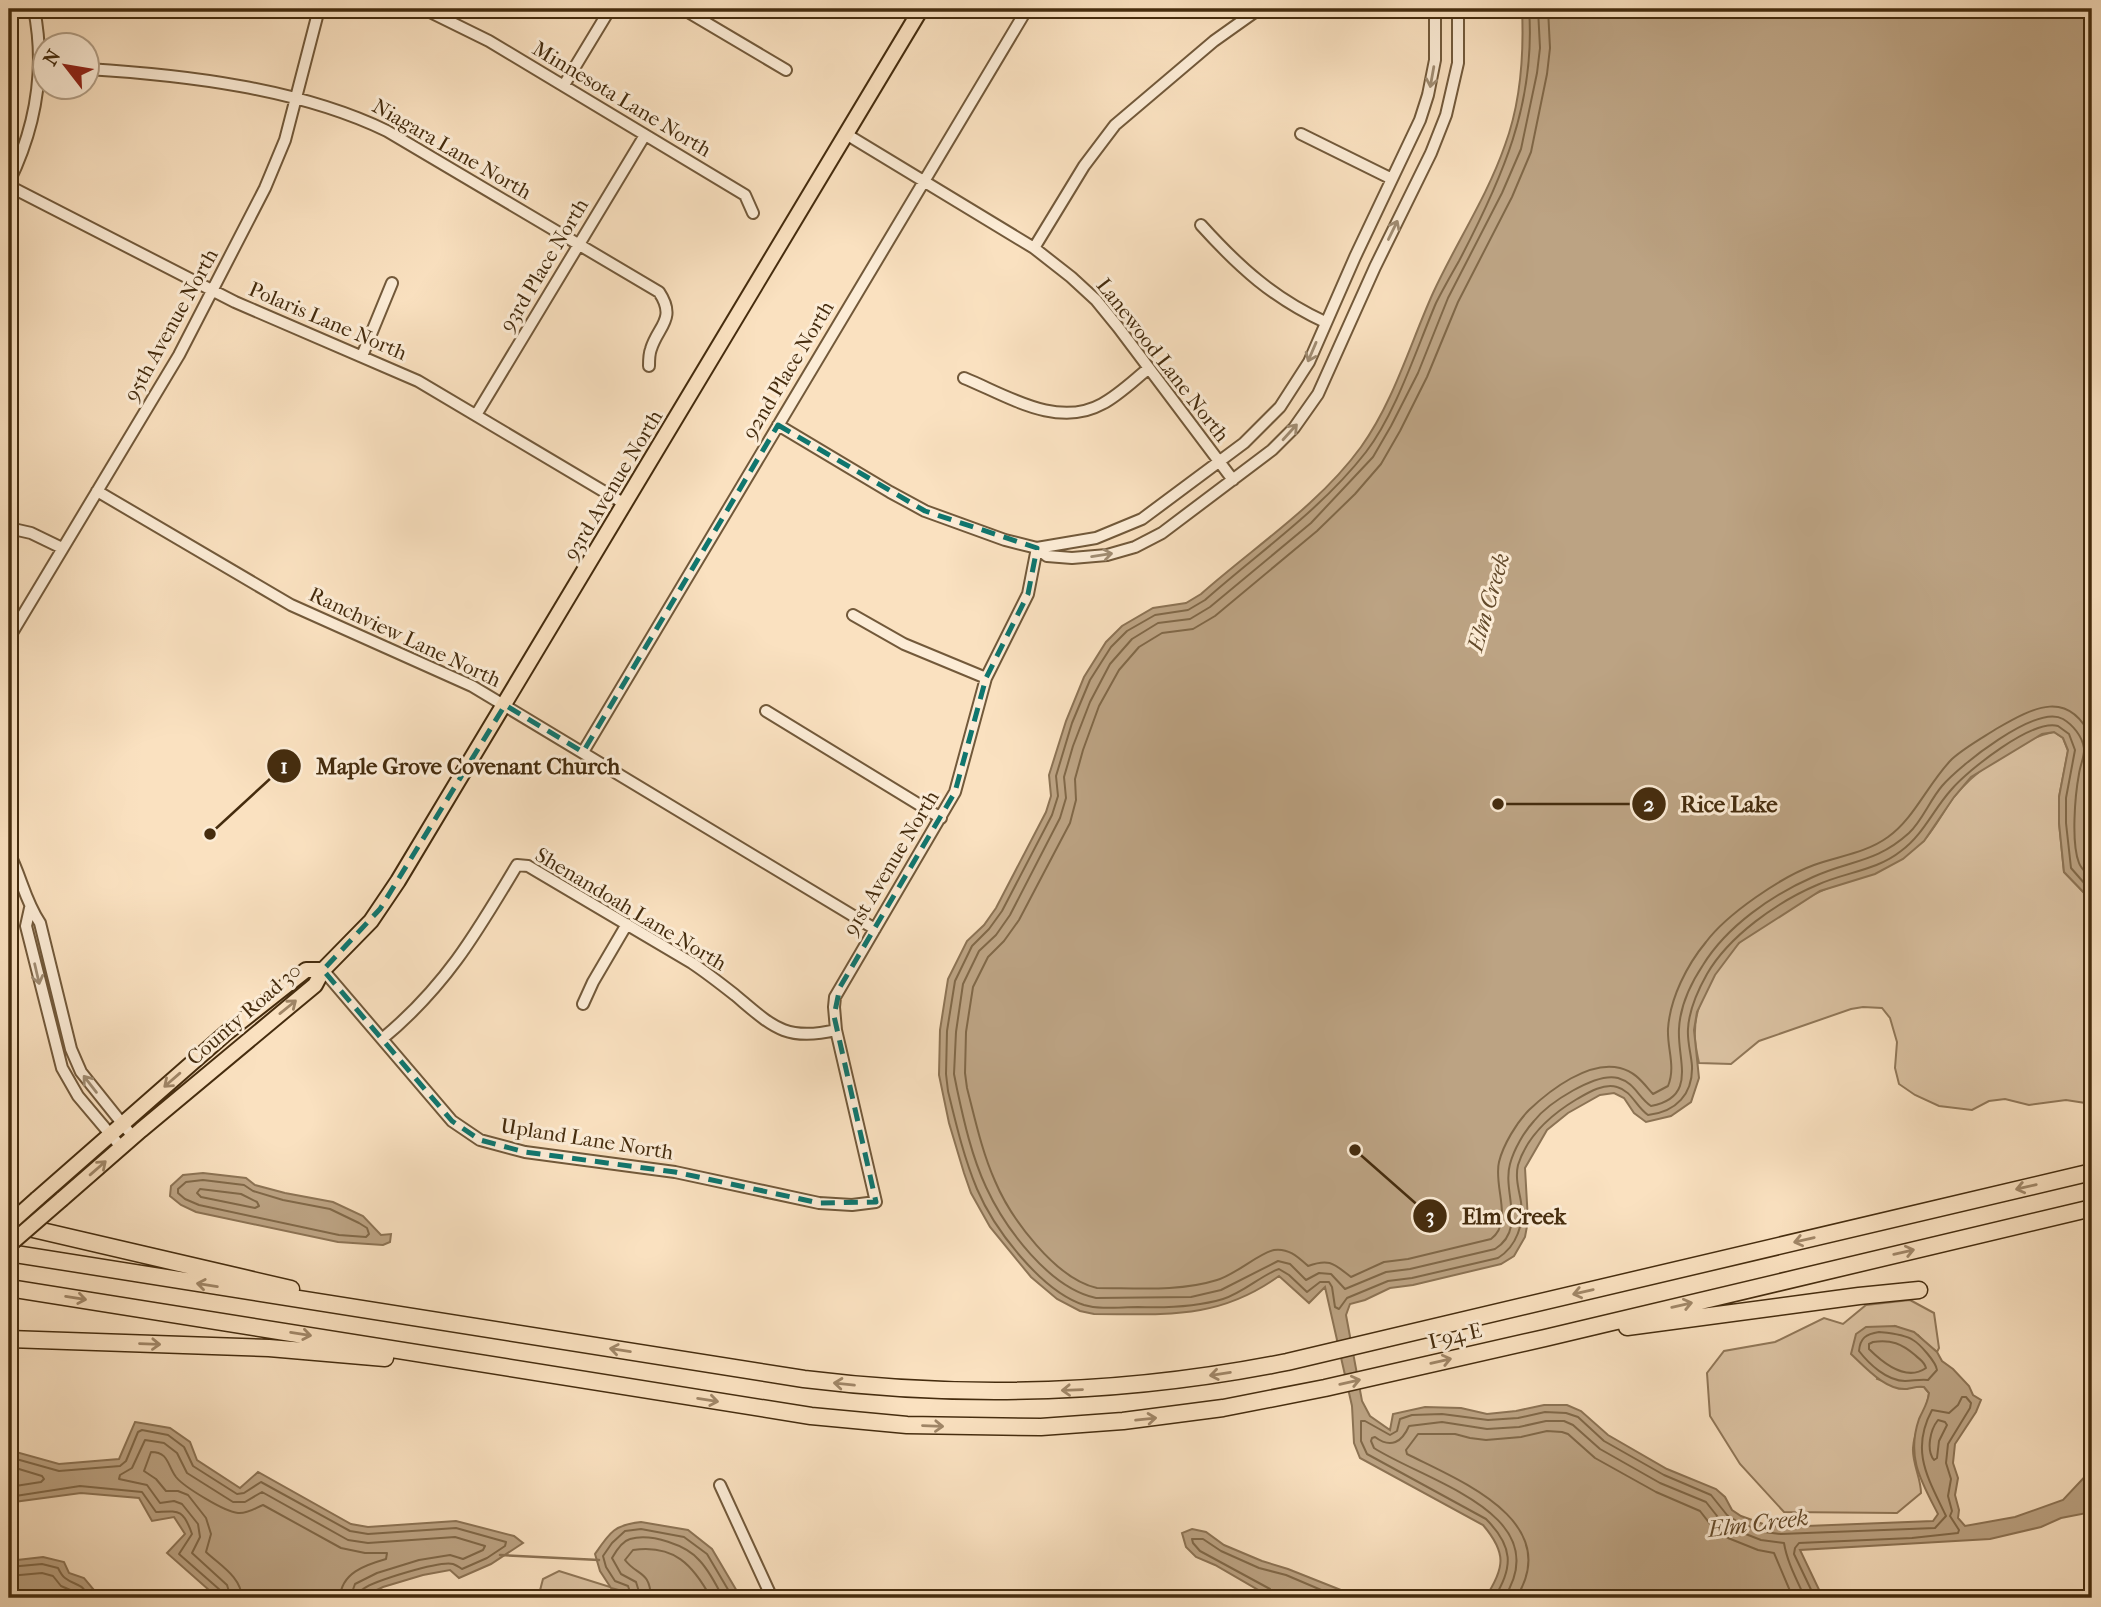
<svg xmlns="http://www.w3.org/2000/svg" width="2101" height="1607" viewBox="0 0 2101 1607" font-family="'IM FELL French Canon',serif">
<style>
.green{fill:#dbc2a2;stroke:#907758;stroke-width:2}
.water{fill:#bca383;stroke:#8c7354;stroke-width:2}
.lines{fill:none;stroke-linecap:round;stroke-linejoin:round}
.shore{stroke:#806848;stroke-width:2}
.stream{stroke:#8c7354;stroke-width:2.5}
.minor-casing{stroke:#72593a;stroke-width:14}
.major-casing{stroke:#452c0e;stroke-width:18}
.highway-casing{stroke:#452c0e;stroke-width:19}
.minor{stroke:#fcecd6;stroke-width:10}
.major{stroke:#fae1c0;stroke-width:14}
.highway{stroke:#fae1c0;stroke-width:16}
.major-bridge-casing{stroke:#452c0e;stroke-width:18;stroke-linecap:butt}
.major-bridge{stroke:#fae1c0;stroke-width:14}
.oneway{stroke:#a08c72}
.oneway2{stroke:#a08667}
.marked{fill:none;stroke:#0f766e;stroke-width:5;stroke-dasharray:14 9;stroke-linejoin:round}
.labels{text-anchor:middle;stroke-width:6;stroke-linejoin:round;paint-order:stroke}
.street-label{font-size:21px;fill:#452c0e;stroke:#fcecd6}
.water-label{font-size:23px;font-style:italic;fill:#634a2b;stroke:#fcecd6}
.leader{fill:none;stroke:#452c0e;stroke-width:2.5}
.callout-dot{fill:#452c0e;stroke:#fcecd6;stroke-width:2.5}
.mark-label{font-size:21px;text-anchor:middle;font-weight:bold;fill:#fff}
.callout-label{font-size:23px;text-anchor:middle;font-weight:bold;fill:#452c0e;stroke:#fcecd6;stroke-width:6;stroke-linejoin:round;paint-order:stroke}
</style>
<rect width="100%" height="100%" fill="#fae1c0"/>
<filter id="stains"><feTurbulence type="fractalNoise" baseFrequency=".00286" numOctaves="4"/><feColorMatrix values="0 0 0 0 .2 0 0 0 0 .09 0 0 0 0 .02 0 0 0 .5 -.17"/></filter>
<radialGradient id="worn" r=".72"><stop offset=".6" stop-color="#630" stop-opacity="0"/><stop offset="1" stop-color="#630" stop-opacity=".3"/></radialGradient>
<path class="green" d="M2054 732 2063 738 2068 751 2059 797V823L2064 872 2092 901V1104L2066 1100 2029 1105 2005 1099 1989 1101 1972 1110 1939 1106 1915 1095 1899 1084 1895 1068 1897 1042 1890 1018 1882 1008 1863 1007 1851 1009 1759 1041 1731 1064 1699 1063C1697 1053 1694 1042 1695 1031 1695 1001 1718 962 1740 942 1760 924 1796 902 1821 891 1852 878 1894 861 1922 842 1930 836 1945 809 1953 798 1973 772 2021 738 2054 732Z
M1910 1300 1934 1313 1939 1348 1937 1352 1924 1342 1918 1335 1895 1326 1877 1379 1906 1389 1914 1386 1924 1387 1929 1393C1927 1412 1914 1428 1913 1448 1912 1463 1921 1478 1921 1493L1897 1513 1784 1512 1740 1464 1710 1416 1707 1373 1724 1351 1775 1342 1824 1318 1843 1324 1866 1305Z
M559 1571 623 1591 626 1598H538L543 1579Z"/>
<path class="water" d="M1522 9H2092V901L2064 872 2059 823V797L2068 750 2063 738 2054 732 2042 734 1971 777 1954 797 1924 841 1903 859 1875 874 1820 891 1739 943 1715 975 1697 1012 1694 1030 1699 1078 1691 1102 1671 1116 1646 1122 1634 1113 1624 1098 1614 1093 1600 1095 1568 1113 1547 1130 1525 1168 1528 1221 1525 1237 1514 1256 1501 1264 1413 1285 1390 1288 1365 1300 1350 1304 1346 1315 1362 1401 1370 1416 1390 1430 1393 1414 1425 1407 1461 1408 1487 1414 1516 1411 1544 1405H1567L1581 1411 1608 1435 1667 1469 1716 1489 1725 1497 1732 1510 1741 1516 1766 1525 1781 1527 1933 1521 1938 1514C1921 1481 1906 1457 1919 1419 1923 1410 1928 1403 1929 1393L1924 1387C1917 1386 1913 1388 1907 1389 1886 1391 1865 1367 1851 1354L1856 1334 1866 1327 1895 1326 1914 1332 1937 1352 1942 1361 1953 1369 1969 1386 1973 1395 1981 1400 1976 1412 1955 1444 1953 1463 1958 1478 1955 1495 1959 1510 1958 1518 1965 1526 2015 1517 2063 1500 2092 1469V1512L2061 1518 2041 1527 1990 1539 1800 1550 1823 1598H1485C1505 1568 1507 1553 1483 1525L1360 1458 1354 1443 1352 1406 1325 1287 1309 1303 1279 1276C1218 1320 1166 1314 1094 1314L1080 1311 1057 1299 1031 1277 990 1227 971 1193 964 1173 949 1123 939 1075 940 1030 948 979 967 941 984 925 996 908 1046 812 1051 796 1049 775 1066 721 1084 677 1106 642 1122 626 1153 608 1186 603 1201 594C1254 547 1319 505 1361 447 1394 401 1410 344 1433 293 1456 243 1487 197 1505 145 1521 102 1524 54 1522 9Z
M203 1173 246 1178 255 1185 285 1193 333 1202 363 1216 381 1235 391 1234 390 1242 383 1245 338 1242 196 1212 181 1205 170 1196 171 1186 183 1175Z
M135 1422 170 1428 190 1442 197 1460 240 1488 258 1472 351 1524 368 1527 456 1521 514 1536 523 1543 491 1564 459 1578 450 1570 423 1575 383 1587 360 1598H218L167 1553 185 1534 174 1517 152 1521 139 1498 81 1493 14 1502 9 1509V1450L59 1464 119 1459Z
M641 1522 688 1530 712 1549 741 1598H626L623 1591 611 1588 600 1571 595 1554C610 1532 614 1525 641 1522Z
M1192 1529 1206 1532 1224 1545 1262 1561 1288 1569 1361 1598H1272L1215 1565 1196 1557 1186 1547 1182 1533Z
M43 1557 64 1562 69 1573 84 1578 94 1590 93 1598H9V1561Z"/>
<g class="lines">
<path class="shore" d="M1529 9C1536 103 1502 179 1459 261 1451 275 1443 289 1436 303 1416 350 1396 413 1366 452 1321 510 1259 552 1205 600L1188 610 1155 615 1127 631 1111 647 1090 680 1072 723 1056 776 1058 796 1052 815 1002 911 989 929 972 946 955 981 947 1031 946 1074 948 1091C956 1124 964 1158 977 1189 994 1229 1041 1291 1084 1305 1101 1310 1120 1307 1138 1307 1165 1308 1196 1307 1223 1299 1243 1293 1263 1274 1279 1269L1289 1275 1307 1292 1320 1282H1329L1332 1287 1335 1307 1339 1309 1347 1298 1388 1281 1412 1278 1498 1258C1517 1246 1524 1224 1521 1202 1519 1190 1515 1178 1518 1165 1527 1136 1552 1114 1577 1099 1589 1092 1604 1083 1617 1087 1632 1091 1636 1107 1648 1115 1676 1112 1693 1094 1692 1066 1691 1053 1687 1041 1688 1029 1689 1009 1698 990 1707 974 1729 936 1777 902 1817 885 1845 872 1876 871 1901 851 1923 835 1933 810 1951 790 1968 770 2032 719 2058 726L2069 734 2075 750 2066 798V823L2071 868 2092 892
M1538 9 1540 48 1537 73 1521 149 1502 193 1448 298 1418 373 1391 426 1373 457 1311 523 1210 607 1190 619 1158 623 1132 639 1110 664 1090 702 1073 746 1064 777 1066 798 1060 818 1010 915 996 935 979 951 963 984 956 1032 954 1074 957 1089C964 1122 972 1157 986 1187 1005 1228 1049 1288 1096 1298L1191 1297 1221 1290 1278 1261 1290 1264 1306 1280 1319 1273 1331 1274 1345 1289 1386 1272 1410 1269 1495 1249C1527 1229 1502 1192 1510 1164 1514 1149 1524 1132 1534 1121 1548 1103 1596 1072 1618 1078 1635 1083 1638 1097 1651 1106 1698 1097 1677 1060 1679 1029 1680 1006 1691 983 1703 965 1727 926 1772 895 1813 877 1850 860 1876 863 1909 833 1922 821 1930 800 1942 786 1959 766 2036 704 2063 719 2073 725 2082 736 2084 748 2085 756 2080 765 2079 774 2075 795 2071 843 2079 863 2081 869 2088 875 2092 879
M1548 9 1550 48 1547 74 1531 152 1512 197 1458 302 1427 377 1400 431 1381 464 1355 494 1317 531 1215 616 1193 629 1162 633 1139 647 1119 670 1099 706 1083 750 1075 779 1076 800 1070 823 1019 920 1004 941 988 957 973 987 966 1032 965 1073 967 1088C975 1119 982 1152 995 1181 1011 1219 1056 1279 1097 1288 1136 1288 1179 1292 1217 1280 1235 1275 1259 1253 1274 1250 1289 1248 1298 1257 1308 1266 1330 1258 1334 1264 1351 1277L1384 1262 1408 1259 1491 1239C1514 1222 1493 1186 1499 1162 1503 1145 1517 1122 1529 1110 1550 1090 1589 1060 1620 1068 1636 1072 1643 1083 1653 1094L1668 1086C1676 1066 1667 1049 1668 1029 1670 998 1687 965 1706 942 1727 914 1781 877 1814 865 1839 856 1866 853 1888 837 1914 819 1929 782 1952 759 1964 748 1982 738 1996 729 2034 707 2069 688 2092 739
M2092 763C2087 784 2079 847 2092 864
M203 1180 244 1185 253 1191 283 1200 330 1209 359 1223 367 1228 369 1234 366 1237 339 1235 199 1205 185 1199 178 1193V1189L186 1182Z
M200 1189 241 1194 257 1202 259 1206 255 1208 201 1197 197 1193Z
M1879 1332C1889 1333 1904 1334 1913 1340 1920 1344 1936 1362 1937 1370L1928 1380C1920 1379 1913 1381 1905 1381 1887 1381 1869 1364 1859 1351 1860 1338 1866 1334 1879 1332Z
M1873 1342C1891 1339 1902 1344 1915 1355 1920 1360 1924 1361 1926 1368 1906 1382 1883 1363 1869 1349V1344Z
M1938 1420 1945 1422 1947 1425 1939 1441 1937 1458 1934 1460C1926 1450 1930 1430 1938 1420Z
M9 1457 59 1471 120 1466 126 1461 138 1432 142 1430 168 1435 184 1447 193 1466 237 1494 244 1493 261 1482 350 1531 368 1534 456 1528 506 1542 505 1546 487 1558 462 1569C459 1567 456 1565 453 1564 441 1560 374 1581 363 1589 358 1592 359 1593 359 1598
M9 1466 42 1476 44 1479 41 1482 9 1487
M9 1497 80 1486 142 1492 156 1512C178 1511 183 1508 192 1534L179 1554 220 1590 222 1598
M9 1567 42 1564 58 1568C60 1572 62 1576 65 1578 75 1586 85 1583 87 1598
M9 1576 42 1573 53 1576 61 1586 75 1592 78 1598
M231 1598 227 1585 192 1553 200 1537 198 1524 182 1504 174 1501 160 1503 147 1485 119 1479 120 1475 132 1468 145 1440 164 1443 177 1453 187 1473 233 1502H245L262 1492 348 1540 368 1543 455 1537 485 1546 483 1550 463 1559 450 1555 419 1560 377 1573 355 1584 350 1598
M242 1598C241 1577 221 1566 206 1552L211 1534 206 1518 188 1495 178 1491H166L156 1479 144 1471 151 1452C169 1452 167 1465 176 1477 184 1487 225 1512 238 1513 248 1514 255 1508 263 1505L341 1548 365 1553H387L386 1559C365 1565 341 1573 340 1598
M632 1598 628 1586 615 1581 606 1567 603 1556 612 1543 625 1531 641 1529 684 1537 707 1554 733 1598
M641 1598 636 1582 621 1574 612 1558C616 1551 622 1541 630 1539 651 1533 687 1545 700 1561 710 1572 717 1586 723 1598
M651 1598C650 1570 637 1576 625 1560L633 1550C674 1544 693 1565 711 1598
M1274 1598 1270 1589 1200 1551 1193 1543 1192 1539H1203L1221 1551 1259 1568 1286 1575 1340 1598
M1494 1598C1514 1567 1513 1546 1486 1519L1367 1454 1361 1441V1421H1365L1390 1435 1397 1431 1400 1419 1412 1415 1442 1414 1488 1420 1518 1418 1545 1412 1566 1413 1578 1417 1604 1441 1664 1475 1711 1495 1727 1515 1738 1522 1764 1532 1781 1534 1935 1528 1946 1516C1928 1478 1910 1451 1932 1410L1949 1413 1958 1405 1962 1397H1966L1971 1403 1970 1408 1948 1444 1946 1463 1951 1479 1948 1496 1952 1511 1950 1516 1959 1530 1958 1533 1912 1538 1799 1543 1795 1548 1794 1554 1815 1598
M1504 1598C1558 1514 1425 1481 1374 1448L1371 1441 1372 1438 1375 1437C1391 1449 1402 1442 1409 1426L1442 1422 1487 1429 1519 1427 1546 1421H1564L1573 1425 1600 1449 1660 1483 1706 1502 1721 1521 1733 1529 1761 1540 1784 1543C1787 1562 1797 1580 1805 1598
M1516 1598C1565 1521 1458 1480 1407 1454L1406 1450 1418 1434H1455L1470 1438 1486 1440 1521 1437 1547 1431 1562 1432 1568 1434 1595 1458 1656 1492 1700 1511 1714 1529 1728 1538 1758 1550 1774 1553 1793 1598"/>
<path class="stream" d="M500 1555 599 1560"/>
<defs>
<path id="minor" d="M424 9 489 41 745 195 753 213
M683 9 786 70
M88 69C185 75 298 88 387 131L659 292C677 319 658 326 651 349 649 354 649 360 649 366
M564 85 610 9
M846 134 1034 248 1071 277 1096 300 1118 327 1233 480
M1301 134 1392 179
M9 182C36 127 46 70 34 9
M9 186 235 302 418 381 625 504
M1201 225C1239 267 1273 298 1325 322
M1034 248 1084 166 1115 125 1214 41 1259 9
M362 356 392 283
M964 378C1006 395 1057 429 1102 404 1119 395 1134 380 1149 368
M476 415 645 135
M778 425 890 492 925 511 1005 540 1037 548 1047 556 1072 558 1107 555 1135 547 1162 533 1272 450 1294 428 1318 394 1375 267 1431 153 1446 115 1458 63V9
M97 491 291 605 472 686 875 929
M9 528 31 533 62 548
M1037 548 1096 538 1142 519 1244 443 1280 407 1309 362 1355 257 1420 120 1428 95 1435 60V9
M853 615 904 644 986 678
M9 638 179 355 265 188 285 140 319 9
M766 711 941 818
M583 752 1027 9
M9 853C21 876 25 901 40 923L71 1049 81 1072 133 1137
M30 908 26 926 62 1068 78 1096 121 1147
M323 970 452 1121 480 1140 525 1152 675 1172 819 1203 852 1205 876 1202 836 1030 834 1007 835 997 955 792 986 678 1028 594 1037 548
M583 1004 593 982 627 924
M382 1039C445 987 476 934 517 865L528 866 692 963C707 973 721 984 735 995 772 1026 785 1042 836 1030
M720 1485 772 1598"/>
<path id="major" d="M37 1199 225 1034 306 970H323
M62 1199 141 1130 315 985 323 970 371 921 398 881 921 9"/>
<path id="highway" d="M16 1225 291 1289
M9 1253 804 1379C965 1399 1128 1394 1287 1362L2092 1172
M9 1288 811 1416 907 1425 1041 1427 1123 1421 1223 1408 1325 1388 1545 1338 2092 1208
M1627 1327 1859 1296 1919 1290
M9 1339 269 1348 385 1358"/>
</defs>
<use href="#minor" class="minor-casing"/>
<use href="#major" class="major-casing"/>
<use href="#highway" class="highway-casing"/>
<use href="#minor" class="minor"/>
<use href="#major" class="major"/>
<use href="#highway" class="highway"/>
<defs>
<path id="major-bridge" d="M9 1224 37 1199
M9 1245 62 1199"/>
</defs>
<use href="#major-bridge" class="major-bridge-casing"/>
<use href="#major-bridge" class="major-bridge"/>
</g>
<defs><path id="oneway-shaft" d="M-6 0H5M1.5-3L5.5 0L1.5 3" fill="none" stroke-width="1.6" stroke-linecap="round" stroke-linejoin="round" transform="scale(1.75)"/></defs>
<g class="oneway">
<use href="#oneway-shaft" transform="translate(1432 77) rotate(100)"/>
<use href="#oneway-shaft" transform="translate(1393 230) rotate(-64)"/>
<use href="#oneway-shaft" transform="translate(1312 352) rotate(113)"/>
<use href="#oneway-shaft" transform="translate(1290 432) rotate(-48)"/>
<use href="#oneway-shaft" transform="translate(1102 555) rotate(-9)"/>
<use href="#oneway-shaft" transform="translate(37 974) rotate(77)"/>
<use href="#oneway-shaft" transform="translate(90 1084) rotate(-128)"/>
</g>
<g class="oneway2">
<use href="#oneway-shaft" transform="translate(288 1007) rotate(-39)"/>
<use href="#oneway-shaft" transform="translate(172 1080) rotate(139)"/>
<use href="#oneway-shaft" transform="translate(98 1168) rotate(-41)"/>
<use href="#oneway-shaft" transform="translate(2026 1187) rotate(167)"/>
<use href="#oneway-shaft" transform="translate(1804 1240) rotate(167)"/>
<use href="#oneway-shaft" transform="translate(1904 1252) rotate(-13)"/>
<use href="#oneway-shaft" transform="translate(207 1285) rotate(-171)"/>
<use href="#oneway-shaft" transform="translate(1583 1292) rotate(167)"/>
<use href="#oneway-shaft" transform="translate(76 1298) rotate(9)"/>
<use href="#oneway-shaft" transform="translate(1682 1305) rotate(-13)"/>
<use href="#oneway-shaft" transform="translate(301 1334) rotate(9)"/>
<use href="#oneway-shaft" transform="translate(150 1344) rotate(2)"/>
<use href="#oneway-shaft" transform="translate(620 1350) rotate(-171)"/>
<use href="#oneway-shaft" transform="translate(1441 1361) rotate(-13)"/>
<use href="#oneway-shaft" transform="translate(1220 1374) rotate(171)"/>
<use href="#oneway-shaft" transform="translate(1350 1382) rotate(-13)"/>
<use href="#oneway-shaft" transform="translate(844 1384) rotate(-174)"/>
<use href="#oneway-shaft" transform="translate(1072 1390) rotate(178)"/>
<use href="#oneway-shaft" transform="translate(708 1400) rotate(9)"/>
<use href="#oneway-shaft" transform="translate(1146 1419) rotate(-6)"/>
<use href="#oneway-shaft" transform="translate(933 1426) rotate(2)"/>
</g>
<path class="marked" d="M778 425 925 511 1037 548 1028 594 986 678 955 792 840 987 834 1016 876 1202 819 1203 675 1172 525 1152 480 1140 452 1121 323 970 380 909 505 705 583 752Z"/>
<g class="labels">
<g class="street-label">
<text transform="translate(622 99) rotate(31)" y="7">Minnesota Lane North</text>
<text transform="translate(452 149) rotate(30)" y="7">Niagara Lane North</text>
<text transform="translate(544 265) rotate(-59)" y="7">93rd Place North</text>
<text transform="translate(328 321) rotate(23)" y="7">Polaris Lane North</text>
<text transform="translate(171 325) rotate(-61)" y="7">95th Avenue North</text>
<text transform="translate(1163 360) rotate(52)" y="7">Lanewood Lane North</text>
<text transform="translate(788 370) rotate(-59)" y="7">92nd Place North</text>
<text transform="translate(613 485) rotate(-59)" y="7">93rd Avenue North</text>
<text transform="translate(405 637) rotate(25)" y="7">Ranchview Lane North</text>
<text transform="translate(891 863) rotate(-59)" y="7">91st Avenue North</text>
<text transform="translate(631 909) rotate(31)" y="7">Shenandoah Lane North</text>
<text transform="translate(244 1014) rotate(-41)" y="7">County Road 30</text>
<text transform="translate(587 1139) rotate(9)" y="7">Upland Lane North</text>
<text transform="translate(1455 1336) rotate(-13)" y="7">I-94 E</text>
</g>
<g class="water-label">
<text transform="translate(1488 602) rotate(-74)" y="8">Elm Creek</text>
<text transform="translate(1758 1523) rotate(-7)" y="8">Elm Creek</text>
</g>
</g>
<path class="leader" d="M210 834L284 766M1498 804L1649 804M1355 1150L1430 1216"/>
<g class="callout-dot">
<circle cx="210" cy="834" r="7"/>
<circle cx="1498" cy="804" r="7"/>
<circle cx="1355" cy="1150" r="7"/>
<circle cx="284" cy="766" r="18"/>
<circle cx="1649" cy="804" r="18"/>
<circle cx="1430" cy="1216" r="18"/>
</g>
<g class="mark-label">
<text x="284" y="773">1</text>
<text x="1649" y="811">2</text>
<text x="1430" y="1223">3</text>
</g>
<g class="callout-label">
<text x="468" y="774">Maple Grove Covenant Church</text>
<text x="1729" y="812">Rice Lake</text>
<text x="1514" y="1224">Elm Creek</text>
</g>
<rect width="2101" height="1607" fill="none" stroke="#fae1c0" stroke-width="35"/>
<rect x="10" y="10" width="2080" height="1586" fill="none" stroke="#452c0e" stroke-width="3.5"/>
<rect x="18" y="18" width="2066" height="1572" fill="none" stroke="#452c0e" stroke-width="2"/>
<g transform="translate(66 66) rotate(301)"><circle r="33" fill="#fcecd6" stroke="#b39f86" stroke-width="2"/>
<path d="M0-5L12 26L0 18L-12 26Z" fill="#8f2418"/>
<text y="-10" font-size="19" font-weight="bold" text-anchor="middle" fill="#452c0e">N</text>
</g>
<rect width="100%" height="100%" filter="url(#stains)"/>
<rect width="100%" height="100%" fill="url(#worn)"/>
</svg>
